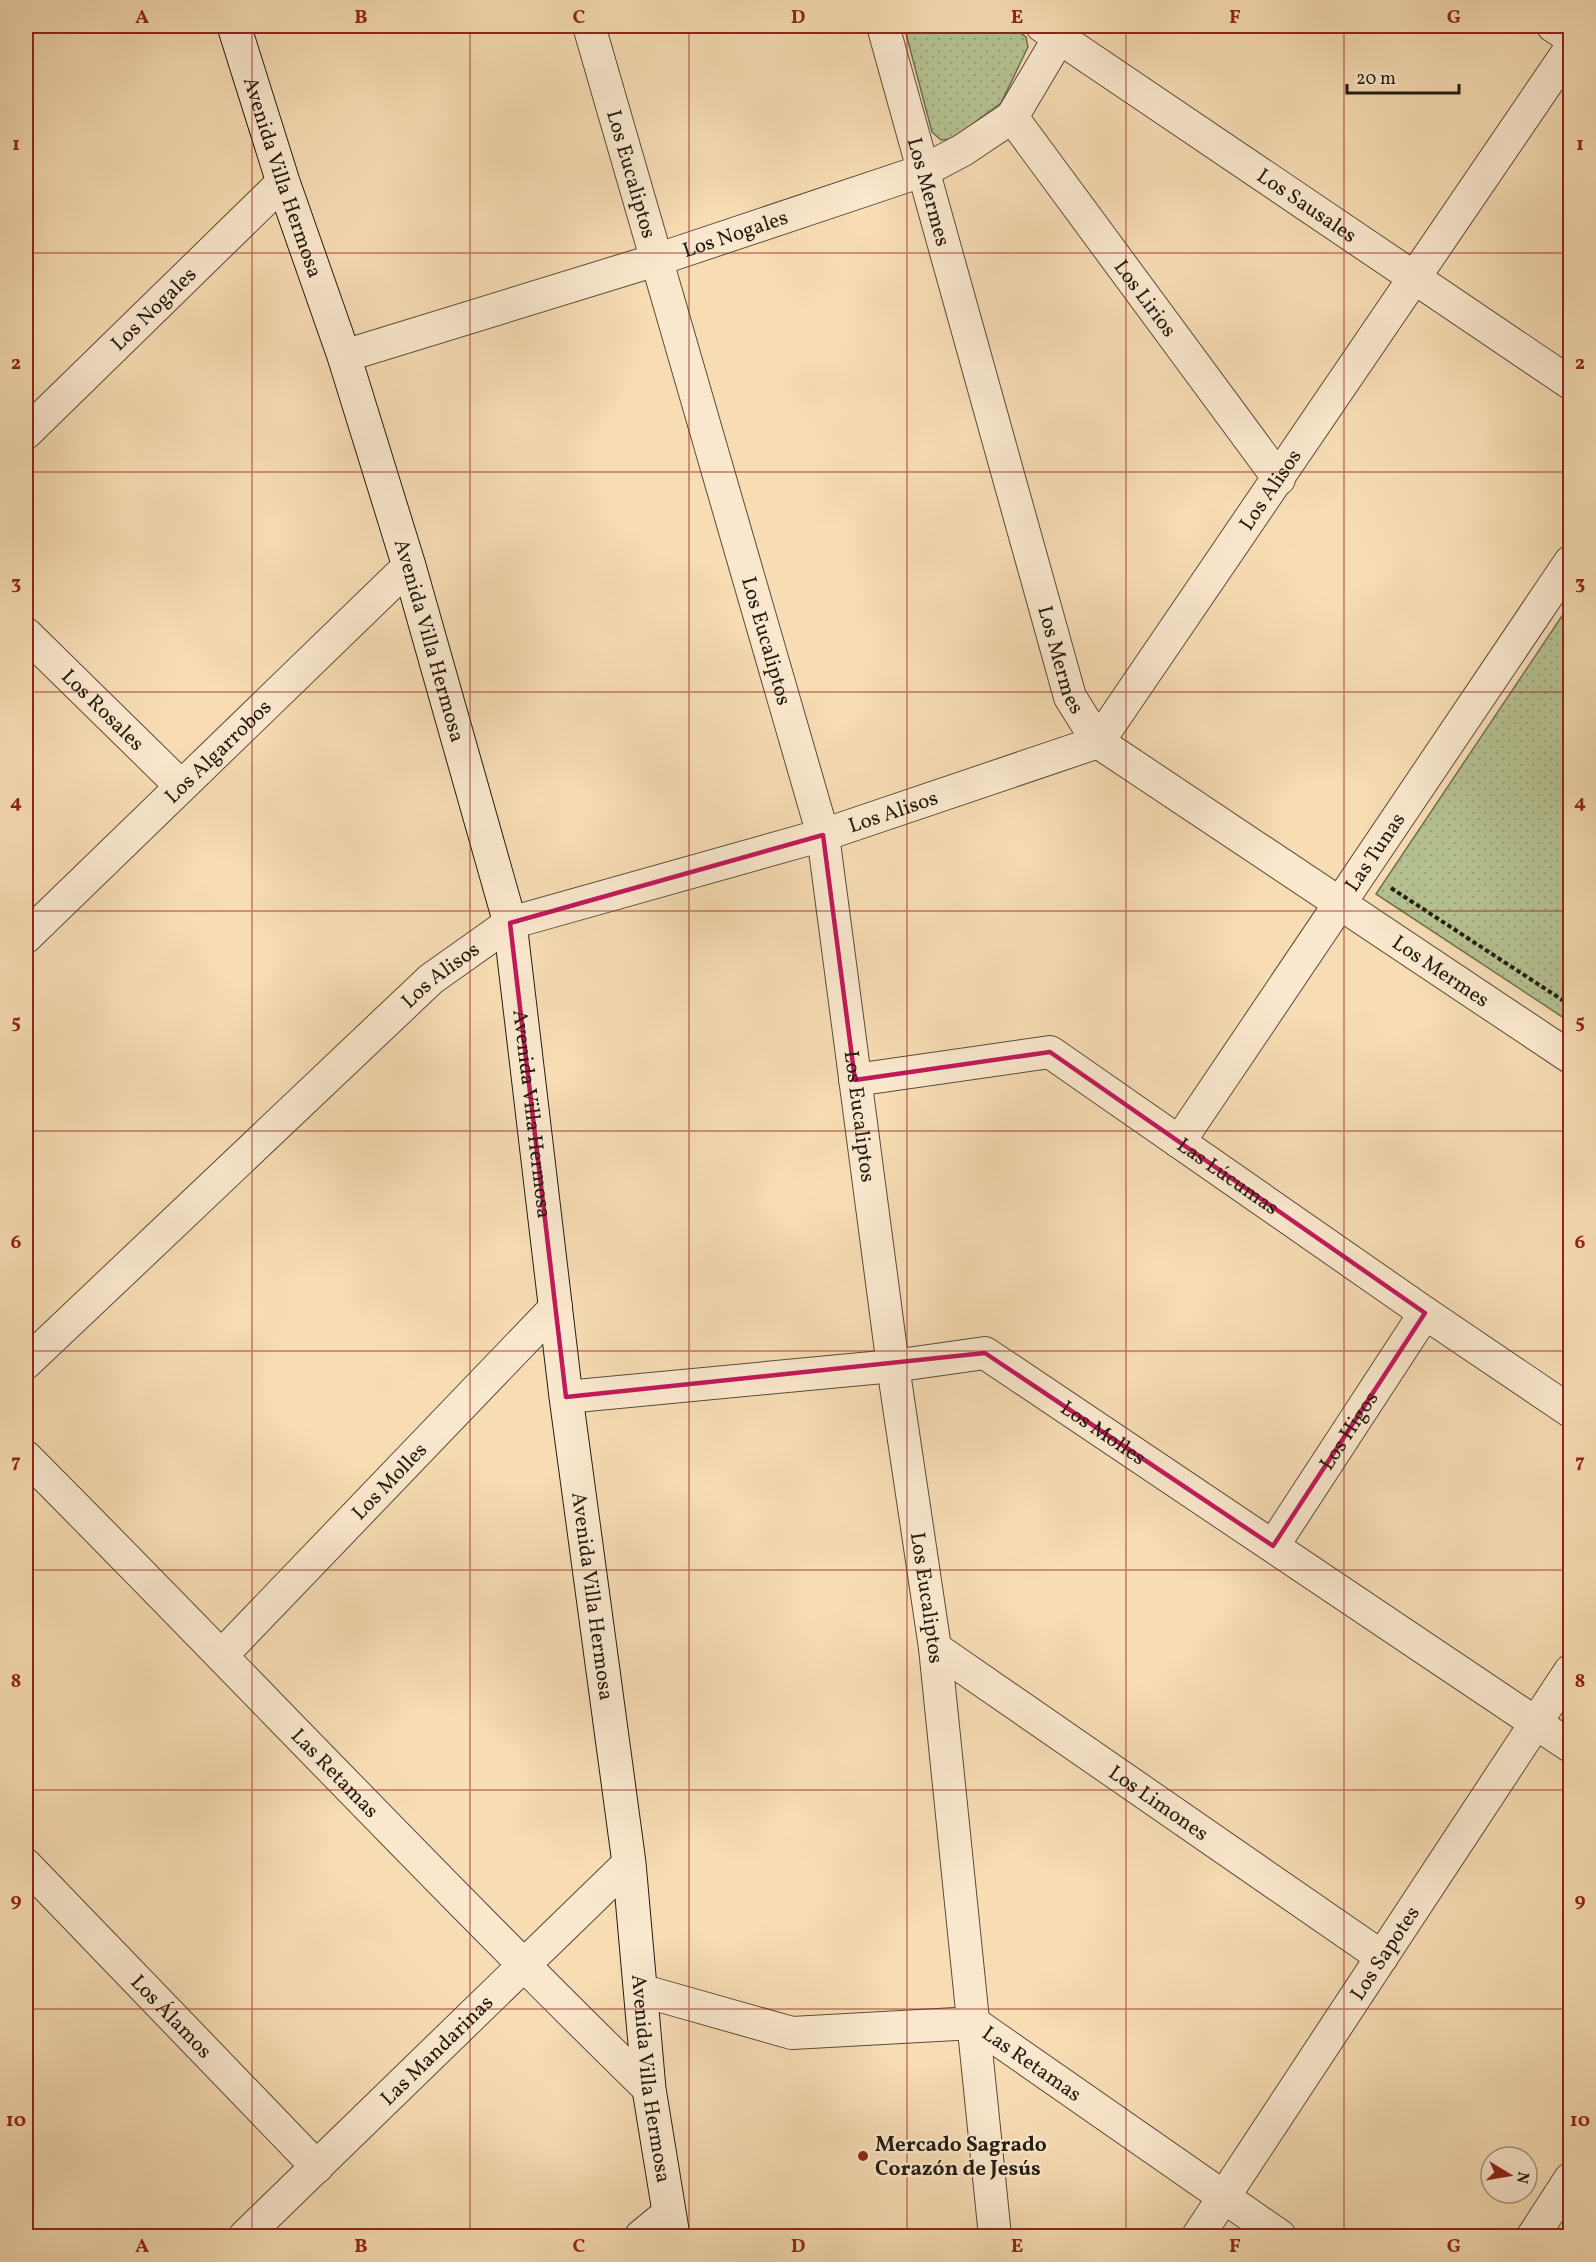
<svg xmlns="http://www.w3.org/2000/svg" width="1596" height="2262" viewBox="0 0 1596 2262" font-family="Vollkorn,serif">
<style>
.park{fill:url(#park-dots);stroke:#6d6f51;stroke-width:1.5}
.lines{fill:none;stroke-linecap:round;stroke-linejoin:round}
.street-casing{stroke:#594c39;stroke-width:34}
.secondary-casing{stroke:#241c10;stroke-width:35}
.path{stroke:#241c10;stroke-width:4;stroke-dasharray:4.5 3;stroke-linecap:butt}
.street{stroke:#fae8ce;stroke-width:32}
.secondary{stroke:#fae8ce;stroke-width:33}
.marked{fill:none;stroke:#c2185b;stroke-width:4.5;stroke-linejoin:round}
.grid{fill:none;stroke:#8f2418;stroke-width:1.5;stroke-opacity:0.55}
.poi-dot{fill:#8f2418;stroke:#fae8ce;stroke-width:2}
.labels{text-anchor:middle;stroke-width:4.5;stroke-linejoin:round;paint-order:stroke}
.street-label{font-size:21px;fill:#241c10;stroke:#fae8ce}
.poi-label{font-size:21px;font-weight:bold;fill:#241c10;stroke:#fae8ce;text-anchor:start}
.neatline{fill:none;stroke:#8f2418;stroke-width:2}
.grid-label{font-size:20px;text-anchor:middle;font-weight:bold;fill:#8f2418}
</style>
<defs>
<pattern id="park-dots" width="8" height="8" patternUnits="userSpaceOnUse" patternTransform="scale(1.5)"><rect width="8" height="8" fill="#b6c292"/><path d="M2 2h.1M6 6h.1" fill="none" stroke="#9ca67d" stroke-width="1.8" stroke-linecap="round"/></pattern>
</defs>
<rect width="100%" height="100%" fill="#f7dcb4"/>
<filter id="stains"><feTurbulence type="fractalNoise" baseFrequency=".00333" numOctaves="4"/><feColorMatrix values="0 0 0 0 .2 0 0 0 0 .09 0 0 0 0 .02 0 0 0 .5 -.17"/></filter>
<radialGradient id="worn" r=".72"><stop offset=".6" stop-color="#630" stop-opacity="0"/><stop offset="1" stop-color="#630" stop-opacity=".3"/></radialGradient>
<path class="park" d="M904 26H1010L1026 37 1028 47 1001 103 952 139 941 140 932 132Z
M1570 604V1022L1376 894Z"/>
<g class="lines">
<defs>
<g id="street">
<path id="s1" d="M589 26 823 835 893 1366 935 1648 995 2236"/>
<path id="s2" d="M883 26 1070 697 1098 742 1570 1057"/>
<path id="s3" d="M1042 26 1570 383"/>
<path d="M1553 26 1570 37"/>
<path id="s4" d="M1012 117 1279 479"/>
<path id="s5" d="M344 356 656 260 925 170 963 150 1012 117 1066 26"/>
<path id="s6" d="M26 433 283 182"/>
<path id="s7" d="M26 634 181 786"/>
<path id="s8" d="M26 937 409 566"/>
<path id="s9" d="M855 1080 1050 1052 1425 1313 1570 1411"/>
<path id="s10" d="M1179 1142 1570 562"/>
<path id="s11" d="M26 1363 431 979 510 923 823 835 1098 742 1570 49"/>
<path id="s12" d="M566 1397 893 1366 985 1353 1570 1746"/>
<path id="s13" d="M26 1457C234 1666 437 1882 649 2089"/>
<path id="s14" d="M1273 1546 1425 1313"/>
<path id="s15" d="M935 1648 1382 1957"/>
<path id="s16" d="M223 1654 556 1307"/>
<path id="s17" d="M26 1865 317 2167"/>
<path id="s18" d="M640 1990 792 2033 974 2023 1280 2236"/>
<path id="s19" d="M245 2236 629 1863"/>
<path d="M641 2236 669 2213"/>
<path id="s20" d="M1198 2236 1570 1671"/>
<path d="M1533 2236 1570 2179"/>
</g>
<g id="secondary">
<path id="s21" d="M234 26 283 182 344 356 409 566 510 923 566 1397 629 1863 649 2089 673 2236"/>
</g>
</defs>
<use href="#street" class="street-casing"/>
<use href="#secondary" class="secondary-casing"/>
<path class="path" d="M1391 888 1570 1005"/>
<use href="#street" class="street"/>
<use href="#secondary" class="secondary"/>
</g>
<path class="marked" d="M823 835 855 1080 1050 1052 1425 1313 1273 1546 985 1353 566 1397 510 923Z"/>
<path class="grid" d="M252 26V2236M470 26V2236M689 26V2236M907 26V2236M1126 26V2236M1344 26V2236M26 253H1570M26 472H1570M26 692H1570M26 911H1570M26 1131H1570M26 1351H1570M26 1570H1570M26 1790H1570M26 2009H1570"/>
<circle class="poi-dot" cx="863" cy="2156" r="6"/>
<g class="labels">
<g class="street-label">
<text dy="7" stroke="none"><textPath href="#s1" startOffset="154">Los Eucaliptos</textPath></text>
<text dy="7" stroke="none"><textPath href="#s21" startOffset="159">Avenida Villa Hermosa</textPath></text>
<text dy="7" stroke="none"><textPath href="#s2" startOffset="172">Los Mermes</textPath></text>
<text dy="7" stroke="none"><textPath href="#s3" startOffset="320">Los Sausales</textPath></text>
<text dy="7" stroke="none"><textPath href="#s5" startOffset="410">Los Nogales</textPath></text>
<text dy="7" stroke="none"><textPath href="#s4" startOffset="225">Los Lirios</textPath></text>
<text dy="7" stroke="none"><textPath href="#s6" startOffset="178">Los Nogales</textPath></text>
<text dy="7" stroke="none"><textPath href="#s11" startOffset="1576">Los Alisos</textPath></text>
<text dy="7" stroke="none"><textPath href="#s21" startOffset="645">Avenida Villa Hermosa</textPath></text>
<text dy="7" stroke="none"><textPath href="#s1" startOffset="640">Los Eucaliptos</textPath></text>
<text dy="7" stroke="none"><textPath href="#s2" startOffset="658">Los Mermes</textPath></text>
<text dy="7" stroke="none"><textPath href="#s7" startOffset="108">Los Rosales</textPath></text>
<text dy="7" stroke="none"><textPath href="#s8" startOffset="267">Los Algarrobos</textPath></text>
<text dy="7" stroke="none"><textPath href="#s11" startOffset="1054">Los Alisos</textPath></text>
<text dy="7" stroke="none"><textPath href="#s10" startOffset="350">Las Tunas</textPath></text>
<text dy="7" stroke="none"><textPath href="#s2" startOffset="1162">Los Mermes</textPath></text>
<text dy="7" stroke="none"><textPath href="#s11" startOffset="568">Los Alisos</textPath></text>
<text dy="7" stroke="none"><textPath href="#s21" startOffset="1131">Avenida Villa Hermosa</textPath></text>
<text dy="7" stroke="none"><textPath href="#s1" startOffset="1126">Los Eucaliptos</textPath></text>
<text dy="7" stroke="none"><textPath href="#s9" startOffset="414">Las Lúcumas</textPath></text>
<text dy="7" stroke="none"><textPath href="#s14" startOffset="138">Los Higos</textPath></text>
<text dy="7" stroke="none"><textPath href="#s12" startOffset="564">Los Molles</textPath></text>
<text dy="7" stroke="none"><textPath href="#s16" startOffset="240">Los Molles</textPath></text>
<text dy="7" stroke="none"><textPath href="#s21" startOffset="1617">Avenida Villa Hermosa</textPath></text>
<text dy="7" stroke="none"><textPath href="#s1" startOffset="1612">Los Eucaliptos</textPath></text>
<text dy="7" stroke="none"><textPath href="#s13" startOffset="442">Las Retamas</textPath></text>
<text dy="7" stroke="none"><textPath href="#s15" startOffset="272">Los Limones</textPath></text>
<text dy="7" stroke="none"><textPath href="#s20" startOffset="339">Los Sapotes</textPath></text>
<text dy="7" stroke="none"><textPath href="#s17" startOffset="210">Los Álamos</textPath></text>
<text dy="7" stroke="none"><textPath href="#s19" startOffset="267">Las Mandarinas</textPath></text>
<text dy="7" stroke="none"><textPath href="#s18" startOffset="411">Las Retamas</textPath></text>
<text dy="7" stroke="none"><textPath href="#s21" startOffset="2103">Avenida Villa Hermosa</textPath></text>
</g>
<g class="poi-label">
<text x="875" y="2151">Mercado Sagrado<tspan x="875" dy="24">Corazón de Jesús</tspan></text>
</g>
</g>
<rect width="1596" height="2262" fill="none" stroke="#f7dcb4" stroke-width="66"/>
<g transform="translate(1509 2175) rotate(101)"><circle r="28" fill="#fae8ce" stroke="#a49682" stroke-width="1.5"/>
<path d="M0-4.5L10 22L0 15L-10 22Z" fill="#8f2418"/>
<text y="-9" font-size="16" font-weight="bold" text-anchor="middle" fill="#241c10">N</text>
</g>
<path d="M1347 84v9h112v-9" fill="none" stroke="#241c10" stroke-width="3"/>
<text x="1356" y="84" font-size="18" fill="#241c10" stroke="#fae8ce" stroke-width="4.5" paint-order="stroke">20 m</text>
<rect x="33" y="33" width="1530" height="2196" class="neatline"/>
<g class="grid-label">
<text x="142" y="23">A</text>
<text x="361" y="23">B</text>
<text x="579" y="23">C</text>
<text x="798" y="23">D</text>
<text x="1017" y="23">E</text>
<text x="1235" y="23">F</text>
<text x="1454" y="23">G</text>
<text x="16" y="150">1</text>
<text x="1580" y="150">1</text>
<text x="16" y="369">2</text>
<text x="1580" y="369">2</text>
<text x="16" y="589">3</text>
<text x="1580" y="589">3</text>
<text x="16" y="808">4</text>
<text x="1580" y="808">4</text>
<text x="16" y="1028">5</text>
<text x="1580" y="1028">5</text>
<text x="16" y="1248">6</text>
<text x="1580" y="1248">6</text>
<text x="16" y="1467">7</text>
<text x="1580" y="1467">7</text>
<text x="16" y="1687">8</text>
<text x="1580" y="1687">8</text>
<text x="16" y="1906">9</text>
<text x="1580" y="1906">9</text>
<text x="16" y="2126">10</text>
<text x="1580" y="2126">10</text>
<text x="142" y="2252">A</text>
<text x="361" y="2252">B</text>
<text x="579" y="2252">C</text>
<text x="798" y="2252">D</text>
<text x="1017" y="2252">E</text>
<text x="1235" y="2252">F</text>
<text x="1454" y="2252">G</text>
</g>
<rect width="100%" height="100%" filter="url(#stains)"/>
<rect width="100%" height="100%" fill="url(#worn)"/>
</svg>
